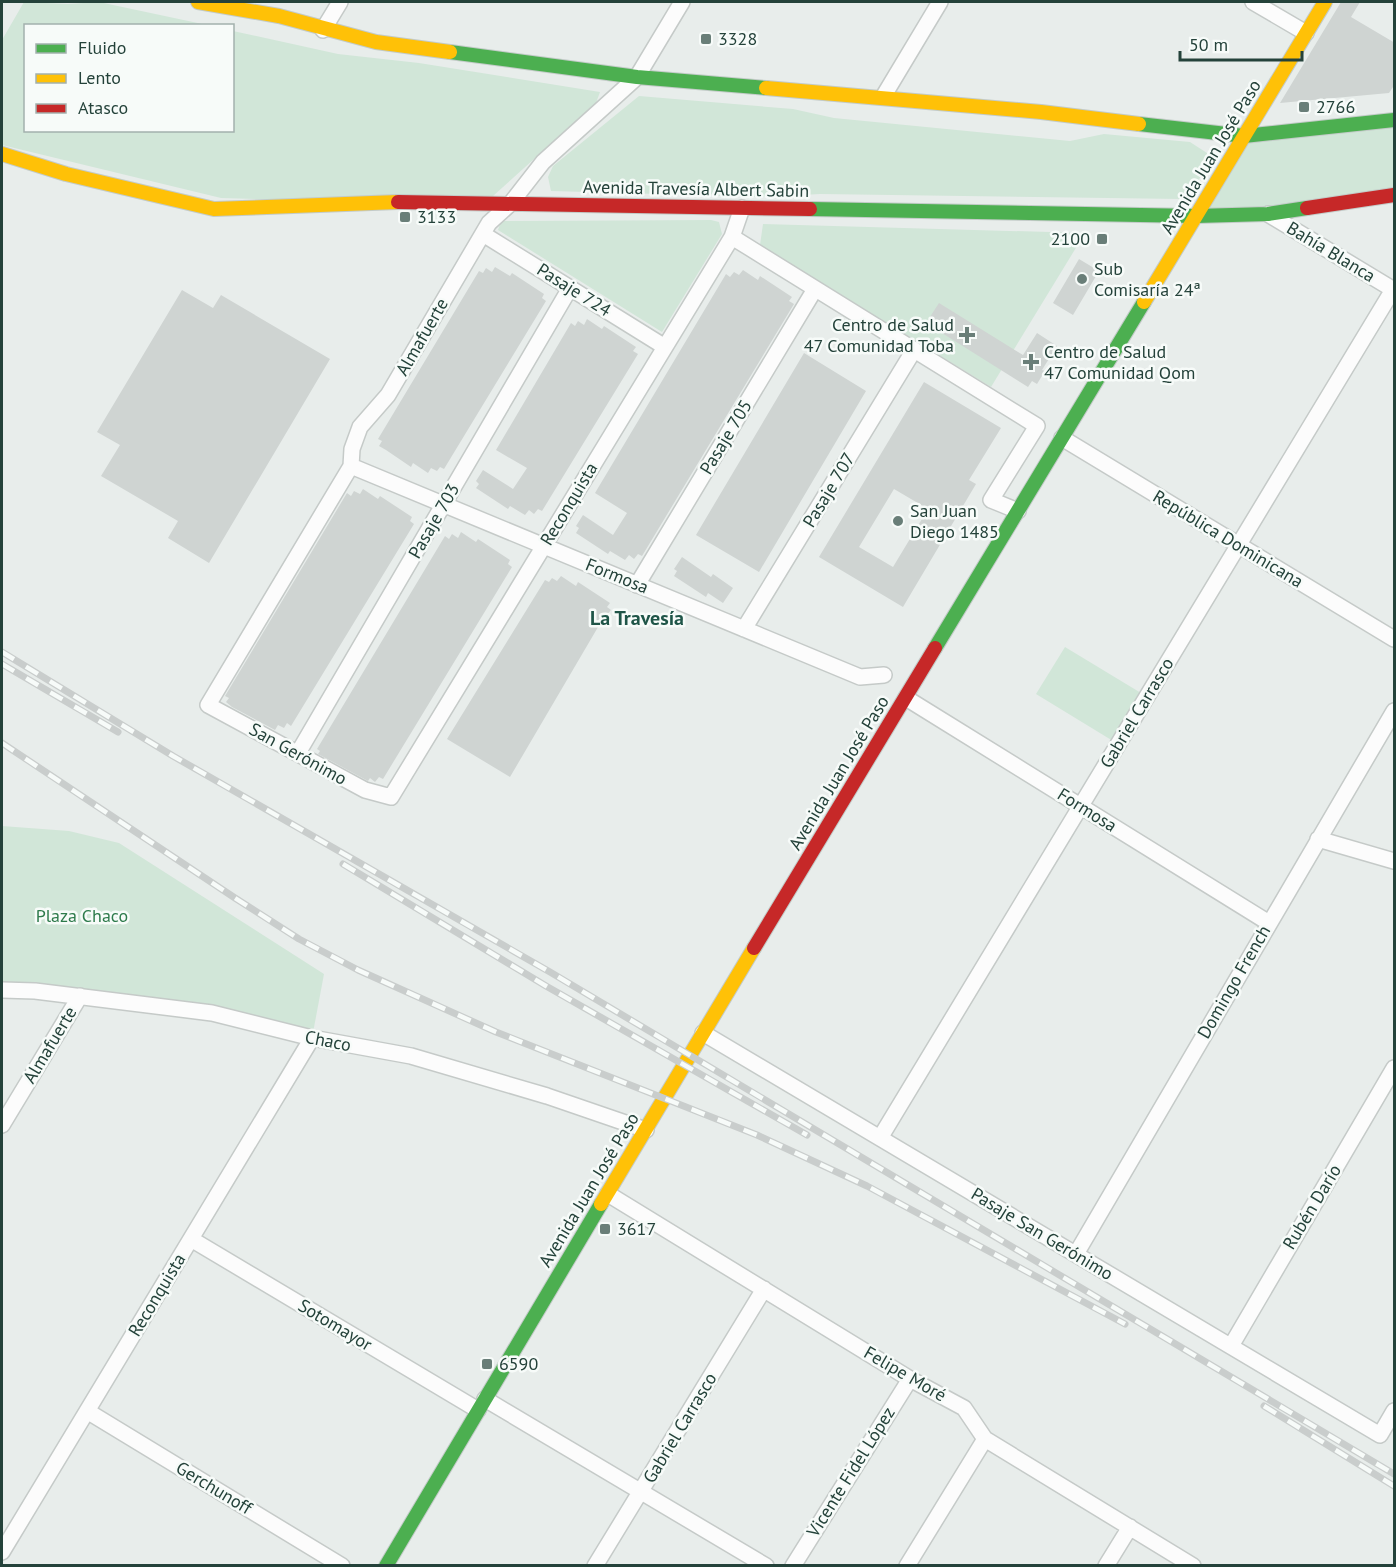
<svg xmlns="http://www.w3.org/2000/svg" width="1396" height="1567" viewBox="0 0 1396 1567" font-family="'PT Sans',sans-serif">
<style>
.green{fill:#d1e6d8}
.building{fill:#cfd4d2;fill-rule:evenodd}
.lines{fill:none;stroke-linecap:round;stroke-linejoin:round}
.street-casing{stroke:#c5cac8;stroke-width:18}
.fast-casing{stroke:#c3cbc8;stroke-width:16}
.slow-casing{stroke:#c3cbc8;stroke-width:16}
.jam-casing{stroke:#c3cbc8;stroke-width:16}
.street{stroke:#fcfcfc;stroke-width:15}
.fast{stroke:#4caf50;stroke-width:14}
.slow{stroke:#ffc107;stroke-width:14}
.jam{stroke:#c62828;stroke-width:14}
.rail-casing{stroke:#c9cdcc;stroke-width:7}
.rail{stroke:#f7fbf9;stroke-width:4.5;stroke-dasharray:14;stroke-linecap:butt}
.poi-dot{fill:#697e78;stroke:#f7fbf9;stroke-width:2}
.labels{text-anchor:middle;stroke-width:5;stroke-linejoin:round;paint-order:stroke}
.poi-label{font-size:18px;fill:#24423a;stroke:#f7fbf9;text-anchor:start}
.street-label{font-size:18px;fill:#24423a;stroke:#f7fbf9}
.park-label{font-size:18px;fill:#2d7a4b;stroke:#f7fbf9}
.neighbourhood-label{font-size:20px;font-weight:bold;fill:#1f5548;stroke:#f7fbf9}
</style>
<rect width="100%" height="100%" fill="#e8edeb"/>
<path class="green" d="M24 2 68 4 99 2 207 25 26 26V130H232L233 31 338 54 419 63 600 92 596 103 493 196 286 200 221 198 2 145V40Z
M639 96 793 109 834 118 1070 141 1104 134 1190 142 1207 153 1210 162 1189 195 1181 199 820 194 767 197 551 191 548 177 553 166Z
M1394 120V195L1196 216 1244 136Z
M711 220 719 222 722 234 662 332 498 230 501 221Z
M763 224 1085 233 991 387 760 245Z
M1065 647 1141 693 1113 741 1036 694Z
M2 826 69 831 119 843 324 974 312 1038 212 1013 2 990Z"/>
<path class="building" d="M1341 2H1360L1351 17 1395 43V84L1389 93 1280 103Z
M1079 259 1099 271 1073 315 1053 303Z
M495 267 510 276 512 273 544 294 542 298 546 301 444 469 440 467 437 471 431 468 428 473 413 463 411 467 386 450 379 446 382 441 378 439 479 271 483 273 486 268 492 272Z
M743 270 758 280 760 276 792 297 789 301 794 304 642 556 638 554 634 559 629 555 625 560 610 551 608 554 576 533 579 528 576 526 583 515 613 535 627 513 595 493 726 274 730 277 734 272 739 275Z
M182 290 213 308 221 295 330 359 209 563 168 538 178 521 101 476 120 445 97 432Z
M939 303 1023 355 1037 333 1057 346 1042 370 1045 371 1037 384 1032 381 1028 387 926 323Z
M587 319 602 329 604 326 636 347 633 351 638 354 542 511 538 509 534 514 529 510 525 515 510 506 508 509 476 488 479 484 476 481 483 470 513 489 527 468 496 450 571 323 575 326 578 321 584 325Z
M804 353 866 391 759 572 696 535Z
M924 382 1001 428 969 480 976 484 903 607 819 557ZM894 489 928 509 893 567 859 547Z
M363 489 378 499 380 496 412 517 410 521 414 524 291 726 287 723 284 728 278 725 275 730 232 707 226 702 229 698 225 696 347 493 351 496 354 491 360 494Z
M461 532 476 542 478 539 510 560 508 564 512 567 383 779 379 777 375 782 370 778 368 781 318 754 320 751 317 749 445 536 449 539 452 534 458 538Z
M682 557 711 577 713 574 733 588 723 603 708 593 706 597 674 576 677 571 674 569Z
M561 576 576 586 578 582 610 603 607 607 611 610 601 622 510 777 447 739 545 580 549 582 552 578 557 581Z"/>
<g class="lines">
<defs>
<path id="street" d="M682 2 637 77 543 162 511 203 489 223 388 395 360 427 352 449 351 466 208 705 365 790 391 797 732 237 742 208
M1253 2 1306 33
M323 30 340 2
M883 97 940 2
M1268 214 1394 290
M483 234 665 347
M732 237 1037 426 991 500 1018 511
M1062 438 1394 639
M351 466 860 677 884 675
M637 585 815 289
M744 629 914 350
M906 698 1269 923
M298 753 570 288
M1318 839 1394 861
M2 990 35 991 212 1013 312 1038 411 1056 547 1096 646 1130
M703 1033 1380 1435 1394 1411
M2 1125 80 996
M880 1138 1394 288
M608 1194 910 1379 964 1408 985 1439 1193 1566
M191 1239 478 1410
M1076 1254 1394 711
M1231 1346 1394 1068
M485 1399 766 1566
M87 1411 342 1566
M2 1552 312 1038
M595 1566 764 1289
M793 1566 910 1379
M907 1566 985 1439
M1106 1566 1130 1527"/>
<path id="fast" d="M450 52 637 77 766 88
M1139 124 1244 136 1394 120
M810 209 1196 216 1268 214 1307 208
M935 648 1144 302
M386 1566 601 1204"/>
<path id="slow" d="M198 2 279 16 376 42 450 52
M766 88 1041 112 1139 124
M2 154 66 174 214 209 398 202
M1144 302 1325 2
M601 1204 754 948"/>
<path id="jam" d="M398 202 810 209
M1307 208 1394 195
M754 948 935 648"/>
</defs>
<use href="#street" class="street-casing"/>
<use href="#fast" class="fast-casing"/>
<use href="#slow" class="slow-casing"/>
<use href="#jam" class="jam-casing"/>
<use href="#street" class="street"/>
<use href="#fast" class="fast"/>
<use href="#slow" class="slow"/>
<use href="#jam" class="jam"/>
<defs>
<path id="rail" d="M2 652 173 756 550 972 1394 1474
M2 664 118 732
M2 743 235 898 299 939 358 970 496 1032 757 1135 867 1186 1125 1324
M343 864 546 986 807 1135
M1264 1406 1394 1486"/>
</defs>
<use href="#rail" class="rail-casing"/>
<use href="#rail" class="rail"/>
</g>
<g class="poi-dot">
<rect x="700" y="33" width="12" height="12" rx="3"/>
<rect x="1298" y="101" width="12" height="12" rx="3"/>
<rect x="399" y="211" width="12" height="12" rx="3"/>
<rect x="1096" y="233" width="12" height="12" rx="3"/>
<circle cx="1082" cy="279" r="6"/>
<path d="M964 326h6v6h6v6h-6v6h-6v-6h-6v-6h6z"/>
<path d="M1028 353h6v6h6v6h-6v6h-6v-6h-6v-6h6z"/>
<circle cx="898" cy="521" r="6"/>
<rect x="599" y="1223" width="12" height="12" rx="3"/>
<rect x="481" y="1358" width="12" height="12" rx="3"/>
</g>
<g class="labels">
<g class="poi-label">
<text x="718" y="45">3328</text>
<text x="1316" y="113">2766</text>
<text x="417" y="223">3133</text>
<text x="1090" y="245" text-anchor="end">2100</text>
<text x="1094" y="275">Sub<tspan x="1094" dy="21">Comisaría 24ª</tspan></text>
<text x="954" y="331" text-anchor="end">Centro de Salud<tspan x="954" dy="21">47 Comunidad Toba</tspan></text>
<text x="1044" y="358">Centro de Salud<tspan x="1044" dy="21">47 Comunidad Qom</tspan></text>
<text x="910" y="517">San Juan<tspan x="910" dy="21">Diego 1485</tspan></text>
<text x="617" y="1235">3617</text>
<text x="499" y="1370">6590</text>
</g>
<g class="street-label">
<text transform="translate(1211 157) rotate(-59)" y="6">Avenida Juan José Paso</text>
<text transform="translate(696 189) rotate(1)" y="6">Avenida Travesía Albert Sabin</text>
<text transform="translate(1331 252) rotate(31)" y="6">Bahía Blanca</text>
<text transform="translate(574 290) rotate(32)" y="6">Pasaje 724</text>
<text transform="translate(422 337) rotate(-60)" y="6">Almafuerte</text>
<text transform="translate(726 437) rotate(-59)" y="6">Pasaje 705</text>
<text transform="translate(829 490) rotate(-59)" y="6">Pasaje 707</text>
<text transform="translate(569 504) rotate(-59)" y="6">Reconquista</text>
<text transform="translate(434 521) rotate(-60)" y="6">Pasaje 703</text>
<text transform="translate(1228 539) rotate(31)" y="6">República Dominicana</text>
<text transform="translate(617 576) rotate(22)" y="6">Formosa</text>
<text transform="translate(1137 713) rotate(-59)" y="6">Gabriel Carrasco</text>
<text transform="translate(298 754) rotate(29)" y="6">San Gerónimo</text>
<text transform="translate(839 773) rotate(-59)" y="6">Avenida Juan José Paso</text>
<text transform="translate(1087 810) rotate(32)" y="6">Formosa</text>
<text transform="translate(1234 982) rotate(-60)" y="6">Domingo French</text>
<text transform="translate(328 1041) rotate(11)" y="6">Chaco</text>
<text transform="translate(50 1045) rotate(-59)" y="6">Almafuerte</text>
<text transform="translate(589 1190) rotate(-59)" y="6">Avenida Juan José Paso</text>
<text transform="translate(1312 1207) rotate(-59)" y="6">Rubén Darío</text>
<text transform="translate(1042 1234) rotate(31)" y="6">Pasaje San Gerónimo</text>
<text transform="translate(157 1295) rotate(-59)" y="6">Reconquista</text>
<text transform="translate(335 1325) rotate(31)" y="6">Sotomayor</text>
<text transform="translate(905 1374) rotate(30)" y="6">Felipe Moré</text>
<text transform="translate(680 1428) rotate(-59)" y="6">Gabriel Carrasco</text>
<text transform="translate(851 1472) rotate(-58)" y="6">Vicente Fidel López</text>
<text transform="translate(214 1488) rotate(31)" y="6">Gerchunoff</text>
</g>
<g class="park-label">
<text x="82" y="922">Plaza Chaco</text>
</g>
<g class="neighbourhood-label">
<text x="637" y="625">La Travesía</text>
</g>
</g>
<rect width="1396" height="1567" fill="none" stroke="#24423a" stroke-width="6"/>
<rect x="24" y="24" width="210" height="108" fill="#f7fbf9" stroke="#a3b1ad" stroke-width="1.5"/>
<rect x="36" y="44" width="30" height="9" fill="#4caf50" stroke="#a3b1ad" stroke-width="1.5"/>
<text x="78" y="54" font-size="18" fill="#24423a">Fluido</text>
<rect x="36" y="74" width="30" height="9" fill="#ffc107" stroke="#a3b1ad" stroke-width="1.5"/>
<text x="78" y="84" font-size="18" fill="#24423a">Lento</text>
<rect x="36" y="104" width="30" height="9" fill="#c62828" stroke="#a3b1ad" stroke-width="1.5"/>
<text x="78" y="114" font-size="18" fill="#24423a">Atasco</text>
<path d="M1180 51v9h122v-9" fill="none" stroke="#24423a" stroke-width="3"/>
<text x="1189" y="51" font-size="18" fill="#24423a" stroke="#f7fbf9" stroke-width="4.5" paint-order="stroke">50 m</text>
</svg>
